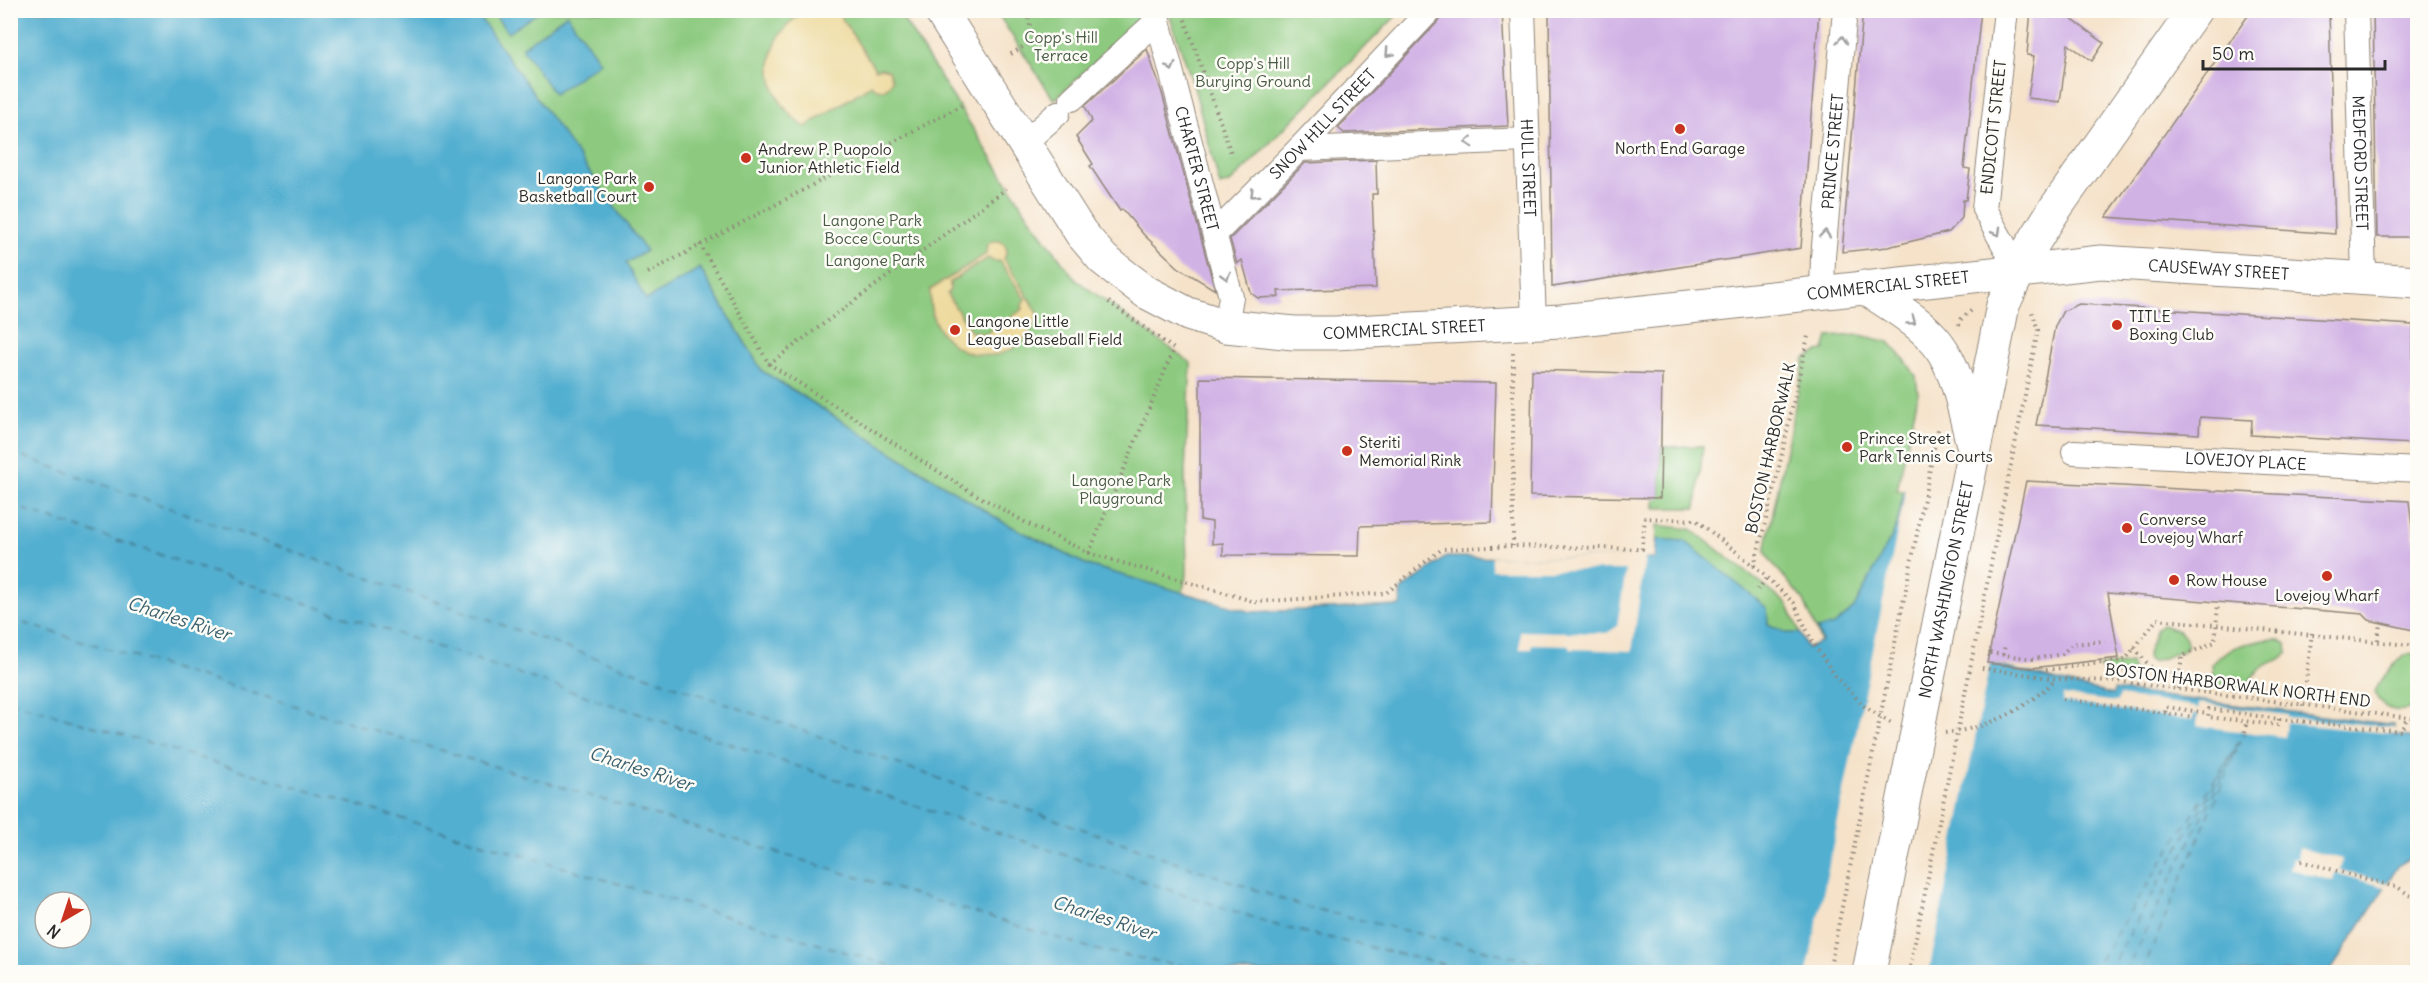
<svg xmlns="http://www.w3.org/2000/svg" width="2428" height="983" viewBox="0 0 2428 983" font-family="Delius,sans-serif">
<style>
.green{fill:#8dca80;stroke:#5c7a56;stroke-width:1.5}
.sand{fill:#eeda9e;stroke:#8c8264;stroke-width:1.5;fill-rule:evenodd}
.water{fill:#52afd0;stroke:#3e6d7e;stroke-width:1.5;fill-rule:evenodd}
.pier{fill:#f5e2c9}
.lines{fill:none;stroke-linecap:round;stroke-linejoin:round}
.ferry{stroke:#3b606d;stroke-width:1.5;stroke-dasharray:8 6;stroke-linecap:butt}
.building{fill:#d1b2e5}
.minor-casing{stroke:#90867a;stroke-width:26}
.secondary-casing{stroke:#90867a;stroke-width:35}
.primary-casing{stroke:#90867a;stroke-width:35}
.path{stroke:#90867a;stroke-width:4;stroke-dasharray:1.5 4.5;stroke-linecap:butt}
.minor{stroke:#fff;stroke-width:24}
.secondary{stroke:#fff;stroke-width:33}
.primary{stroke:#fff;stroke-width:33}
.oneway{stroke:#a0a0a0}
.poi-dot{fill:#c8321e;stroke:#fdfcf7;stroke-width:2}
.labels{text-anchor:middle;stroke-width:5;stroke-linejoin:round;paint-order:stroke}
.park-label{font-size:16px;fill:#485b44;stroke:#fdfcf7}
.street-label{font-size:16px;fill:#2b2b2b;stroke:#fdfcf7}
.poi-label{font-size:16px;fill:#2b2b2b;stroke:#fdfcf7;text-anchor:start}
.water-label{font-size:18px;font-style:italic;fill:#3b606d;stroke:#fdfcf7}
</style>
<rect width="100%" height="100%" fill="#fdfcf7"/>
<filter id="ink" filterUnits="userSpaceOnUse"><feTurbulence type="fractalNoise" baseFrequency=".0167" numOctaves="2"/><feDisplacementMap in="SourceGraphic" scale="12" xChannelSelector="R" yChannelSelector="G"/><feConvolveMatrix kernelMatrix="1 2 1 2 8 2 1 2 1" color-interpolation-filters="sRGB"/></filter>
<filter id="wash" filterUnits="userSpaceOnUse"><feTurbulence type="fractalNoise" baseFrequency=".008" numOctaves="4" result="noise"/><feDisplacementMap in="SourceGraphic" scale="24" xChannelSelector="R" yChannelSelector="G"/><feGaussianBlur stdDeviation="1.35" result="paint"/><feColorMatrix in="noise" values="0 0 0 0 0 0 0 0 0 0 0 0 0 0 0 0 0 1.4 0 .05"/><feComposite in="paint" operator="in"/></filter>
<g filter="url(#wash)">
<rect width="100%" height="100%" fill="#f5e2c9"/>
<path class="green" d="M425 11H898L1028 215 1075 279 1191 363 1185 471 1187 573 1182 593 1087 565 1003 522 762 371 700 268 622 318Z
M996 11H1137L1140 21 1054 100Z
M1168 11V10L1401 11 1231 182 1220 186 1194 87Z
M1860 335 1889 342 1905 360 1916 376 1918 392 1916 404 1897 490 1963 504 1820 664 1656 559 1657 525 1691 529 1787 604 1807 648 1821 642 1804 601 1770 560 1765 551 1805 358 1824 350 1828 337Z
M1703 446 1696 508H1655V498L1660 497 1661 447Z
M2162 625 2179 631 2186 638 2187 645 2183 651 2152 662 2148 660C2144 651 2155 640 2156 630Z
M2278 639 2287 644 2288 653C2282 661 2271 661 2263 667 2243 683 2244 704 2213 679L2212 664C2227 645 2255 640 2278 639Z
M2411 653 2417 657V704C2403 716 2379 711 2375 691 2383 677 2395 658 2411 653Z
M2131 663 2134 671C2124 677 2106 677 2099 667Z"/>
<path class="sand" d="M807 10 837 11 875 69 882 68 888 70 892 80C888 92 879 92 871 85L805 127C760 96 758 38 807 10Z
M992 241H1000L1005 245 1007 251 1004 259 1038 313C1022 380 925 364 930 290L986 254 987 245ZM988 258 993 261H1000L1025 299 1022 305 1023 309 984 335 976 331 972 333 947 294 950 290V282Z"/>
<path class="water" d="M10 11H475L646 251 626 263 646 300 700 268 762 371 1003 522 1087 565 1251 612 1401 606V590L1446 557 1655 559 1657 539 1685 541 1767 608 1768 624 1787 633H1800L1807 648 1822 641 1817 629 1834 625 1854 608 1897 526 1904 491 1963 504 1987 663 2113 695 2114 690 2394 725V735L2417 738V854L2399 865 2330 972H11ZM45 902H81V938H45Z
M492 11H540L508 33Z
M567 14 600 62 554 94 522 48Z"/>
<path class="pier" d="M1906 489 2012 511 2014 514 2011 557 1929 972H1807Z
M1492 557 1645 558 1632 651 1570 649V645L1532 644 1531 649H1520V631L1608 633 1617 626 1626 570H1492Z
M2063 695 2117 702 2119 696 2195 706 2198 709 2199 703 2287 715V717L2394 727 2396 734 2286 723 2284 737 2197 726 2198 714H2194L2193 720 2062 702Z
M2299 848 2342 859 2340 870 2390 884 2388 888 2335 873 2333 881 2290 869 2293 858 2297 859Z"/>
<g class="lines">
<path class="ferry" d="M10 452 1299 905 1577 972
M10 505 1282 927 1478 972
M10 619 1097 950 1216 972
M10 701 912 972
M2092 972 2245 732
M2108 972 2235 749
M2125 972 2240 741
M2142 972 2237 749"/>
</g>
<g id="blocks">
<path class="building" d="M1449 10H1502L1508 126 1344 133 1338 128Z
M1549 10H1819L1801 248 1552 287Z
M1863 10H1981L1964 168 1970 169 1966 200H1963L1962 218 1949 232 1888 247 1842 252Z
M2031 10H2059L2104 43 2092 61 2068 44 2060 102 2028 98 2034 56 2027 55Z
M2252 10H2329L2335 234 2106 217Z
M2373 10H2418V237H2377Z
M1147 49 1162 93 1215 290 1179 268 1144 235 1122 209 1120 211 1090 166 1093 164 1076 137 1092 121 1085 106Z
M1376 160 1377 194H1372L1376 288 1278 291 1279 297 1258 298 1251 293 1242 260 1237 264 1230 239 1305 163Z
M2079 304 2413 325 2412 444 2251 435 2252 420 2200 417 2199 434 2036 425 2055 326 2063 311Z
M1532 370 1662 374 1660 498 1530 496Z
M1200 378 1496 383 1492 522 1360 526 1359 556 1223 555V543L1212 544V522L1200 520Z
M2026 481 2409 501 2414 544 2418 546V631L2369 620 2363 614 2108 593 2119 658 2031 668 1987 663Z"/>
</g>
</g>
<g filter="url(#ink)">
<use href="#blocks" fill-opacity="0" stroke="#90867a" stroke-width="1.5"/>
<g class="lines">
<defs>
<g id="minor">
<path id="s1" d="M1155 10 1231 297 1226 326"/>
<path id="s2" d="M1523 10 1534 323"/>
<path d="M2006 10 1984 209 2018 270"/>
<path id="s3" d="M2356 10 2364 278"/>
<path d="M1072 99 1158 20"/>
<path d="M1024 143 1058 113"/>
<path d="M1299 149 1528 140"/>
<path id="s4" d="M1215 234 1299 149 1430 10"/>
<path id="s5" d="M1822 292 1823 257 1845 10"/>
<path id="s6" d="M2074 452 2418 470"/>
</g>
<g id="secondary">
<path id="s7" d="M940 10 1081 233 1103 259 1126 277 1146 292 1188 314 1226 326 1294 333H1335L1561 321 2101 262 2418 282"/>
</g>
<g id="primary">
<path d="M1864 287C1889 304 1919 320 1938 344 1958 370 1964 410 1972 441"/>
<path id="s8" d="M1869 972 2003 305 2027 253 2052 213 2195 10"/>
</g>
</defs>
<use href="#minor" class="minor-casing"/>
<use href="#secondary" class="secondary-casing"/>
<use href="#primary" class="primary-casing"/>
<path class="path" d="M907 10 912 18
M1183 14 1232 156
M1183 14 1190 10
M1011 54 1034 40 1026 10
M700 244 769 364 966 489 1032 526 1089 553 1256 602 1386 593 1442 549 1513 546 1642 549 1645 518 1696 520 1754 566 1794 603 1812 641 1836 677 1864 706 1891 723
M648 273 964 104
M1959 325 1960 320 1973 309
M1513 353V546
M769 364 1006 189
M2412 521H2418
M1089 553 1174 349 1106 300
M1754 566 1775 485 1808 336
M1758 590 1767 577
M2378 640 2380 623
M2134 648 2155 672 2179 675
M1990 653 2034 659 2062 654 2072 644 2105 641
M2003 655 2005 645
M1982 668 2056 679 2114 681 2418 719
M2046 670 2125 660 2157 619 2418 646
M2178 689 2182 656 2215 642 2218 604
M2063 699 2194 717
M2303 706 2312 633
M2165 712 2166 707 2208 713
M2279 719 2278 725 2208 717 2209 709 2279 719 2401 731 2407 718
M2245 732 2246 721
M1945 733C1991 728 2024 710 2056 679
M2301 861 2399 888 2418 901
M1829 972 1938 429
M1909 972 2038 330 2032 312
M2406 972 2418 959"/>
<use href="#minor" class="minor"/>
<use href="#secondary" class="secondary"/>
<use href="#primary" class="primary"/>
</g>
<defs><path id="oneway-chevron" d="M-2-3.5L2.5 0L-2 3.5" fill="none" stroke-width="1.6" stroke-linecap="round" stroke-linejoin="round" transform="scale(1.5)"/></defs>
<g class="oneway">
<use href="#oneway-chevron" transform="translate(1842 40) rotate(-85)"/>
<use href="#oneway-chevron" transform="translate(1389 53) rotate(133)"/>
<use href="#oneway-chevron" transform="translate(1171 67) rotate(75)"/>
<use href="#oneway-chevron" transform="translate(1469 142) rotate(177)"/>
<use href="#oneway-chevron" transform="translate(1254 194) rotate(135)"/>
<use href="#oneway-chevron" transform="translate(1997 232) rotate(60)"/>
<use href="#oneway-chevron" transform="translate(1825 234) rotate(-85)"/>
<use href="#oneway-chevron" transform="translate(1226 276) rotate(75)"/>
<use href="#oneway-chevron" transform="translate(1912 321) rotate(37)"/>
</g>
</g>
<g class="poi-dot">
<circle cx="1680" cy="129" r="6"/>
<circle cx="746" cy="158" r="6"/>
<circle cx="649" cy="187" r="6"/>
<circle cx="2117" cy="325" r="6"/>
<circle cx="955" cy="330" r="6"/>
<circle cx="1847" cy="447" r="6"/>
<circle cx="1347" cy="451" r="6"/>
<circle cx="2127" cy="528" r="6"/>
<circle cx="2327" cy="576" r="6"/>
<circle cx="2174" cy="580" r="6"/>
</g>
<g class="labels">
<g class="park-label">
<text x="1061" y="43">Copp's Hill<tspan x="1061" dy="18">Terrace</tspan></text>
<text x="1253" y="69">Copp's Hill<tspan x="1253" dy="18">Burying Ground</tspan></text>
<text x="872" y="226">Langone Park<tspan x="872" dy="18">Bocce Courts</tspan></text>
<text x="875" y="266">Langone Park</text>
<text x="1121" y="486">Langone Park<tspan x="1121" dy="18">Playground</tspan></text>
</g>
<g class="street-label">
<text dy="6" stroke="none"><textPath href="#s4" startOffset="154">SNOW HILL STREET</textPath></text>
<text transform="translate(1993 127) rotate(-84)" y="6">ENDICOTT STREET</text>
<text dy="6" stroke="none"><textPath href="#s5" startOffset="141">PRINCE STREET</textPath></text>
<text dy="6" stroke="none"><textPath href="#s3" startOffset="153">MEDFORD STREET</textPath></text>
<text dy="6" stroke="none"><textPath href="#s2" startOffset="158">HULL STREET</textPath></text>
<text dy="6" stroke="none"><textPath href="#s1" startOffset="164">CHARTER STREET</textPath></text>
<text dy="6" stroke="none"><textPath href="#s7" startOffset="1436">CAUSEWAY STREET</textPath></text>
<text dy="6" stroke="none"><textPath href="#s7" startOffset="1104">COMMERCIAL STREET</textPath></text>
<text dy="6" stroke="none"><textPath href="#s7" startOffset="618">COMMERCIAL STREET</textPath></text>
<text transform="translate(1770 448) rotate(-77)" y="6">BOSTON HARBORWALK</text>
<text dy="6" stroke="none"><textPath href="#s6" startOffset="172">LOVEJOY PLACE</textPath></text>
<text dy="6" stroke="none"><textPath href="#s8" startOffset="390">NORTH WASHINGTON STREET</textPath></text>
<text transform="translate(2238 685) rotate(7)" y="6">BOSTON HARBORWALK NORTH END</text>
</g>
<g class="poi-label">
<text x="1680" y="154" text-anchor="middle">North End Garage</text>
<text x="758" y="155">Andrew P. Puopolo<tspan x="758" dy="18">Junior Athletic Field</tspan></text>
<text x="637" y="184" text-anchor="end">Langone Park<tspan x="637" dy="18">Basketball Court</tspan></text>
<text x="2129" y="322">TITLE<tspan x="2129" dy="18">Boxing Club</tspan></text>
<text x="967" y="327">Langone Little<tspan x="967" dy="18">League Baseball Field</tspan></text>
<text x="1859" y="444">Prince Street<tspan x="1859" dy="18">Park Tennis Courts</tspan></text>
<text x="1359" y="448">Steriti<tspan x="1359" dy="18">Memorial Rink</tspan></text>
<text x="2139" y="525">Converse<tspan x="2139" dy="18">Lovejoy Wharf</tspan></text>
<text x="2186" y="586">Row House</text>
<text x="2327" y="601" text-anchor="middle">Lovejoy Wharf</text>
</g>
<g class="water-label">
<text transform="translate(179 619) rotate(18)" y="6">Charles River</text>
<text transform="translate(641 769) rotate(18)" y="6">Charles River</text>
<text transform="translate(1104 918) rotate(18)" y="6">Charles River</text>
</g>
</g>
<rect width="2428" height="983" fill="none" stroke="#fdfcf7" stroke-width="36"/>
<g transform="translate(63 920) rotate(219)"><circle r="28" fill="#fdfcf7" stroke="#a9a8a5" stroke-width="1.5"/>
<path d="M0-4.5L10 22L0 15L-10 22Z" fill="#c8321e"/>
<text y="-9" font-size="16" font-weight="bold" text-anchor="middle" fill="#2b2b2b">N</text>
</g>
<path d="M2203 60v9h182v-9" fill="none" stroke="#2b2b2b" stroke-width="3"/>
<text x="2212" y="60" font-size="18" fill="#2b2b2b" stroke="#fdfcf7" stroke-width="4.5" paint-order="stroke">50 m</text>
</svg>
